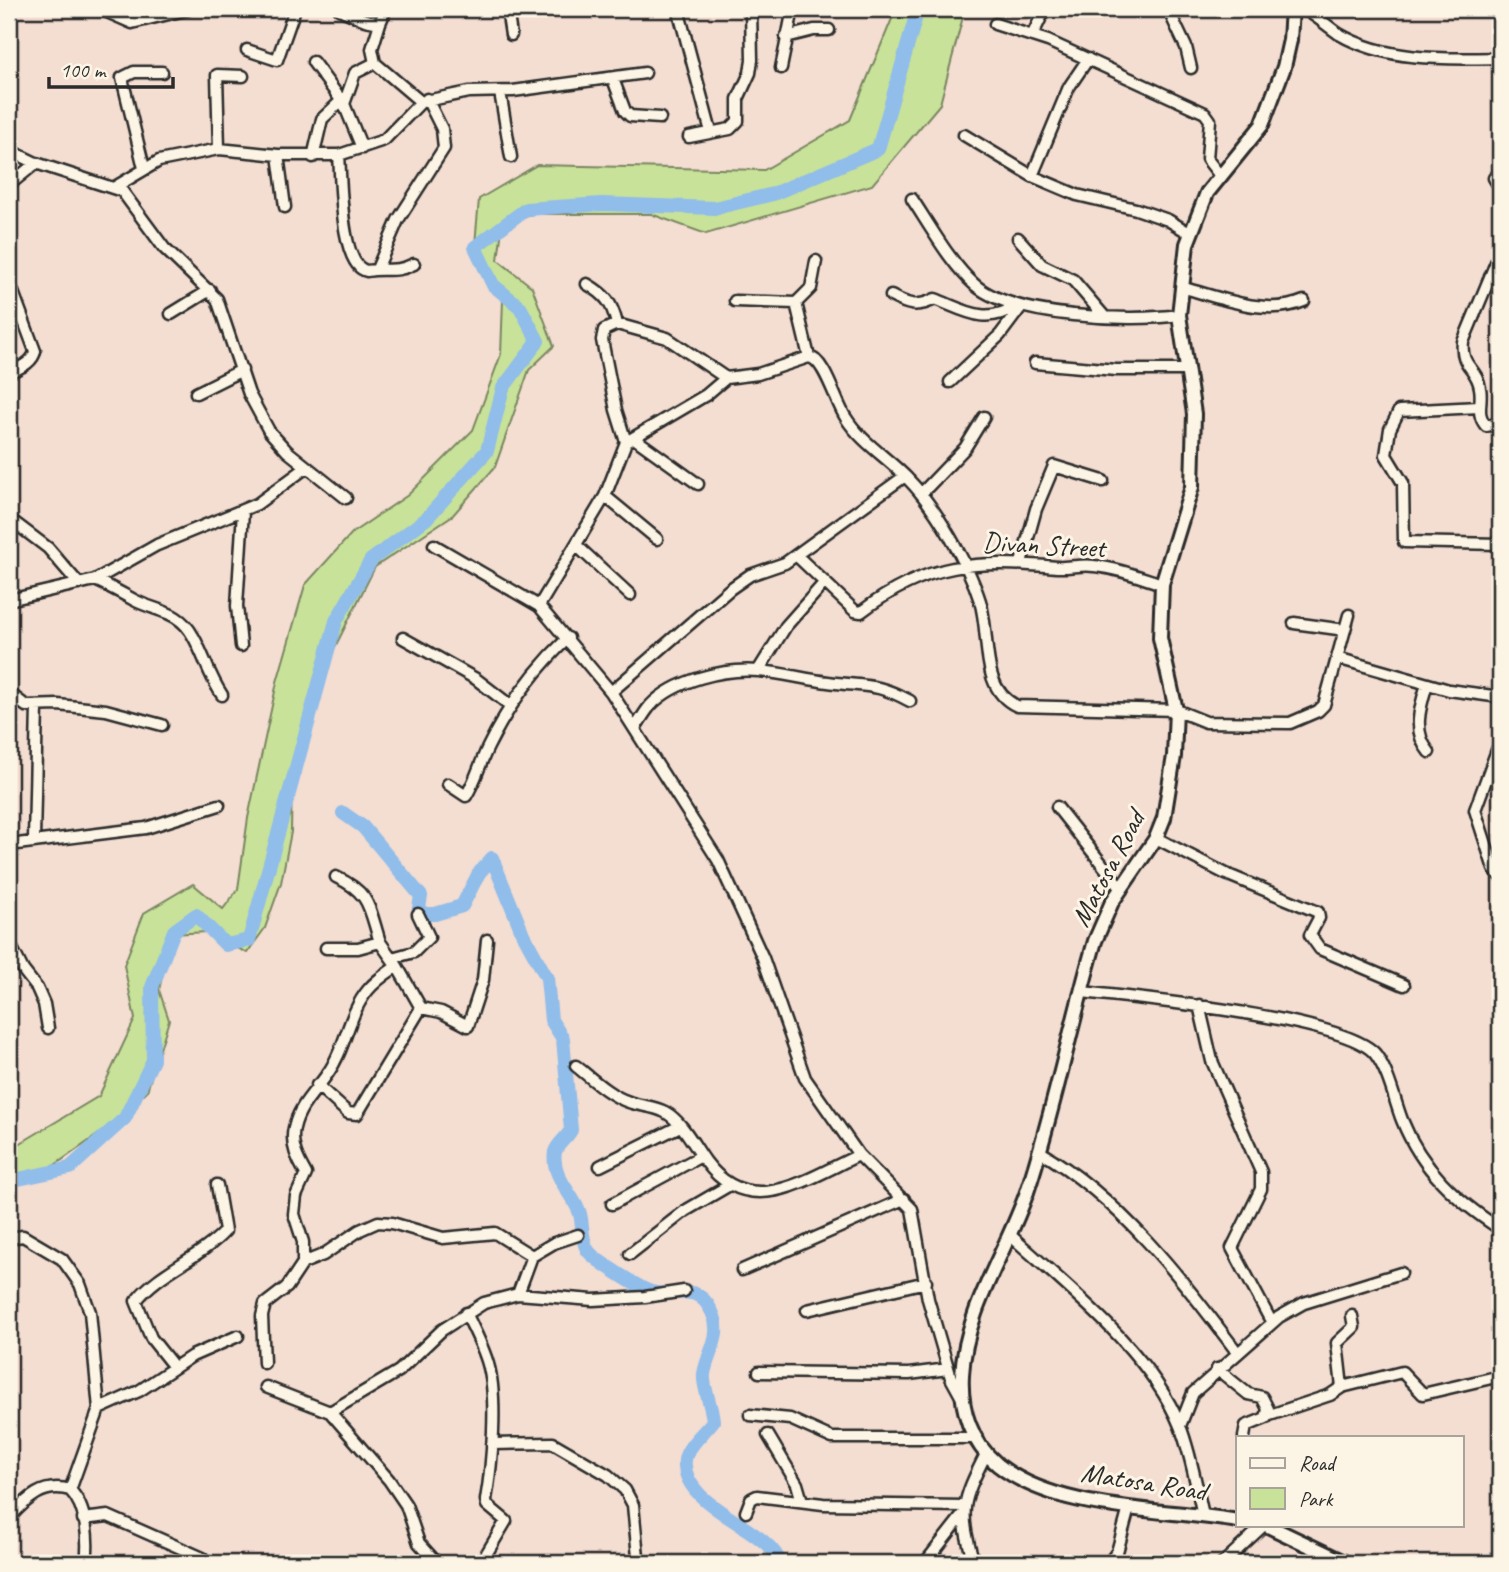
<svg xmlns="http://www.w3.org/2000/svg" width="1509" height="1572" viewBox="0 0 1509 1572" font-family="Caveat,sans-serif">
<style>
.green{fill:#c8e299;stroke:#7a8662;stroke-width:2}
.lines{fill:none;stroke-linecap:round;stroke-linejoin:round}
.river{stroke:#90bdea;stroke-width:14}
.street-casing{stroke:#2b2b2b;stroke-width:15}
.secondary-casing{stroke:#2b2b2b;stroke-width:18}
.street{stroke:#fcf5e5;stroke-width:10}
.secondary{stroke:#fcf5e5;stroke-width:12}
.labels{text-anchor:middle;stroke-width:6;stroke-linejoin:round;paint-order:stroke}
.street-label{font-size:28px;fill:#2b2b2b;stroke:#fcf5e5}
</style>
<rect width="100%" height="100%" fill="#f4ddd1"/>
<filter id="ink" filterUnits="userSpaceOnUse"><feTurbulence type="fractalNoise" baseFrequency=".0143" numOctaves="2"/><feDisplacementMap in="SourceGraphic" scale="14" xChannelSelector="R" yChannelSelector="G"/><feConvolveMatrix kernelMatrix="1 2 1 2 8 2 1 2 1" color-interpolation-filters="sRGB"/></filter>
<g filter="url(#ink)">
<path class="green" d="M896 9H965L940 104 872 185 706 234 651 214H533L503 221 498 260 532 287 554 346 529 370 495 467 453 515 375 567 319 679 292 776 291 832 281 883 265 928 247 953 207 932 172 934 159 990 169 1020 147 1091 113 1124 42 1174 9 1187V1150L99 1096 135 1019 124 965 144 913 193 884 223 909 238 889 248 818 277 682 305 585 352 533 408 495 473 430 501 354 503 300 474 256 479 199 537 165 764 170 850 120Z"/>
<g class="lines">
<path class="river" d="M343 813 363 827 421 896 418 914H435L462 906 479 873 492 858 523 934 547 978 551 1020 563 1039 571 1130C567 1138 557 1144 555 1152 551 1175 571 1192 579 1211 584 1223 580 1241 589 1252 595 1260 641 1289 651 1292 676 1299 696 1279 712 1312 724 1335 707 1353 704 1374 702 1385 712 1406 713 1421 705 1432 687 1446 685 1460 680 1507 770 1528 780 1563
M9 1181 70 1168 125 1118 153 1060 152 987 174 931 196 915 226 945 249 940 336 621 371 560 426 519 487 451 503 388 538 341 520 307 493 285 475 247 526 209 602 204 715 208 773 194 878 149 918 9"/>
<defs>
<path id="street" d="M100 9 132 23 189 9
M339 9 365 20 380 23 372 49 375 63 421 102 469 92 513 91 645 73
M507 9 511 35
M678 9 711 132
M1168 9 1186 47 1191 68
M1303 9C1316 15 1327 26 1339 34 1387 62 1448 59 1500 58
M380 23 386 9
M995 24 1048 41 1205 113 1210 120 1207 159 1221 177
M1032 36 1045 9
M786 37 814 30H829
M247 50 277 60 295 9
M313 62 344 104 362 148
M781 68 793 9
M613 79 625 111 630 116 660 118
M500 92 511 157
M344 104 355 73 375 63
M964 135 1032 176 1077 195 1136 209 1168 220 1191 234
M689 137 730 129 738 121V99L750 73 752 60 751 9
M219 149 217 75 243 76
M9 150 36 163 122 191 164 248 217 299 249 394 269 431 287 451 346 498
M278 155 285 207
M339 155C341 177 340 267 367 271 386 267 394 274 414 264
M313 157 322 119 341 101
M144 168 122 78 134 72H162
M1032 176 1069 87 1088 59
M1494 178 1500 188
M9 185 36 163
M115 187 159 161 219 149 278 155H339L384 140 421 102
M912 199C930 226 951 264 975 285 1014 318 1130 322 1179 315
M1018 238 1042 265 1073 280 1103 315
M1500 253 1463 342C1460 367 1477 367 1480 388 1483 402 1475 413 1486 426L1500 423
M377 269 398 220 444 148 442 129 427 99
M9 281 35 351C33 363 19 368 9 373
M587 284C606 295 612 303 617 324L604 330 602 340 616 410 626 442 605 496 539 606 611 692 718 860 763 958 805 1078 859 1155 912 1209 928 1299 951 1378 962 1398
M1184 288C1222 298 1266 317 1304 301
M891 296C908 305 917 308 935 299 964 310 986 326 1015 306
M735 301 796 303
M171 314 210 290
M617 324 667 338 726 378 758 374 809 357 796 303 811 288 816 261
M809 357C825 359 836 404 846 418 861 442 888 458 907 478 935 506 968 563 980 601 991 636 979 689 1017 706L1176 710 1206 722 1290 723 1318 711 1324 705 1349 615
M1035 363 1116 370H1186
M950 382 1000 335 1021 307
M196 393 242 370
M1479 407 1399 411 1390 429 1386 455 1403 483 1404 542 1500 544
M634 438 698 484
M626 442 706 395 726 378
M921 494 965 448 984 417
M605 496 657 539
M15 523 48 548 79 584
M434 545 539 606
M576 545 630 595
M797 556 855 611 861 612C928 561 977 560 1057 567 1070 568 1082 564 1094 566 1117 568 1140 577 1162 584
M1021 563 1036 509 1054 466 1103 481
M95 580C109 586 121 593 134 600 157 612 179 610 193 636 204 655 209 676 222 695
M9 600 95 580 157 545 257 504 307 467
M1294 623 1345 630
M403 638 476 679 511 706
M241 646 237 606 243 511
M1337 658 1449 690 1500 697
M758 671 786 626 825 582
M1427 684C1420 707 1412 732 1429 752
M611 692 730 589 750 575 785 563 905 476
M9 693 26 706 58 705 106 710 162 725
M635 728C640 721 644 713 650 706 674 680 725 668 759 671 782 673 805 679 828 682 865 687 875 682 910 701
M1500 742 1475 810 1494 869 1500 876
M448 784 466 796C476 780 480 763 488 747 508 706 535 669 568 638
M1057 807 1121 888
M1156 838 1226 874 1318 912 1319 918 1310 935 1320 949 1404 985
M34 840 37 706
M9 845 146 828 219 805
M336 877C371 893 369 908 380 942
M9 942 23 970 37 988 44 1004 48 1028
M392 958 414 952 429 937 418 914
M397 966 421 1008
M1082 992C1134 998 1349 1018 1376 1055 1389 1073 1394 1099 1402 1120 1422 1170 1456 1200 1500 1229
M1199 1005 1212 1061 1261 1172V1189L1232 1248 1272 1323
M421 1008 441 1012 468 1026 483 980 487 940
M576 1066C591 1078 610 1096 629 1102 640 1106 654 1106 665 1112 683 1122 694 1146 706 1162 750 1221 806 1179 859 1155
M317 1085 348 1113 357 1114 421 1008
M1039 1151C1121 1199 1181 1278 1237 1352
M600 1166 680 1126
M612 1204 701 1156
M1010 1235C1068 1288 1150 1351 1180 1426 1191 1454 1196 1485 1203 1515
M9 1238 23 1236 62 1259 80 1284 90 1312 99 1409 70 1490
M630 1254 685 1211 728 1186
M303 1263 323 1255 360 1230 378 1222 392 1223 443 1238 495 1233 532 1256
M742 1270 904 1199
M518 1294 532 1256 554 1243 578 1235
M807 1310 926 1282
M466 1313C474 1330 483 1346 488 1364 498 1397 492 1465 486 1500L487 1505 506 1521 481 1563
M264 1363 262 1316 265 1304 287 1287 303 1263V1242L294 1214 296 1196 306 1174C298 1160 290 1145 294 1128 299 1105 316 1091 328 1073 346 1048 348 1014 368 990 376 980 387 973 397 966L380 942 358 948H326
M174 1367 151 1338 136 1301C159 1271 199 1259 225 1231L217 1185
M1217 1369 1248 1394 1262 1397 1268 1409 1266 1418 1246 1426 1244 1437
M759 1372 909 1374 948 1369
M266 1387 330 1412 389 1480 406 1505 419 1543 437 1563
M1342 1387 1402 1372 1423 1394 1500 1376
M99 1409 139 1391 192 1356 238 1336
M330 1412 399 1371 442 1330 484 1303 518 1294 593 1300 645 1297 684 1291
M750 1415 790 1419 832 1438H974
M1267 1416 1330 1395 1342 1387 1337 1343 1354 1327 1352 1316
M1180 1426 1193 1393 1279 1317 1304 1303 1401 1273
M768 1435 797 1484 802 1501
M492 1444 553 1443 608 1475 625 1490 633 1505 638 1557 635 1563
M70 1490C87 1507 89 1541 86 1563
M746 1512 751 1499 757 1496 823 1504 964 1506
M9 1518C26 1500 42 1482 70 1490
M83 1519 108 1516 203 1558 205 1563
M925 1563 962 1516
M974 1563C959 1511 961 1503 986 1454
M1109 1563 1117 1552 1129 1508
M1223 1563 1264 1525"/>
<path id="secondary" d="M1238 1521C1165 1508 1059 1513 998 1465 971 1443 960 1409 962 1375 965 1310 1006 1253 1027 1192 1054 1111 1071 1023 1095 941L1112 902 1156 838 1164 818 1174 756 1176 710 1160 638 1162 584 1192 487 1194 414 1179 315 1187 244 1207 193 1262 125 1284 67 1290 40 1292 9
M1266 1525 1346 1563"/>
</defs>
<use href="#street" class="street-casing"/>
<use href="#secondary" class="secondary-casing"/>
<use href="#street" class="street"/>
<use href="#secondary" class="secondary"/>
</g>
</g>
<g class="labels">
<g class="street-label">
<text transform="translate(1044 544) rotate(3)" y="10">Divan Street</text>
<text transform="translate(1107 868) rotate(-62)" y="10">Matosa Road</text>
<text transform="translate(1144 1481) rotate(9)" y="10">Matosa Road</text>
</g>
</g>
<rect width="1509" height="1572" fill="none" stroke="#fcf5e5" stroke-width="35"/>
<rect x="18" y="18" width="1474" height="1537" fill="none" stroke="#2b2b2b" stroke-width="2.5" filter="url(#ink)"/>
<rect x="1236" y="1436" width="228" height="91" fill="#fcf5e5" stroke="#a8a49b" stroke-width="2"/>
<rect x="1250" y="1458" width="35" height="10" fill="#fcf5e5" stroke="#a8a49b" stroke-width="2"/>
<text x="1299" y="1470" font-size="21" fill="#2b2b2b">Road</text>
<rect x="1250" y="1488" width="35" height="21" fill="#c8e299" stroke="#a8a49b" stroke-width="2"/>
<text x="1299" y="1506" font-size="21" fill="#2b2b2b">Park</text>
<path d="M49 77v10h124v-10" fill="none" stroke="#2b2b2b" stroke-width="3.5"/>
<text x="60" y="77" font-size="21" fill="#2b2b2b" stroke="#fcf5e5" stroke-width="5" paint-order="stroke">100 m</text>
</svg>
